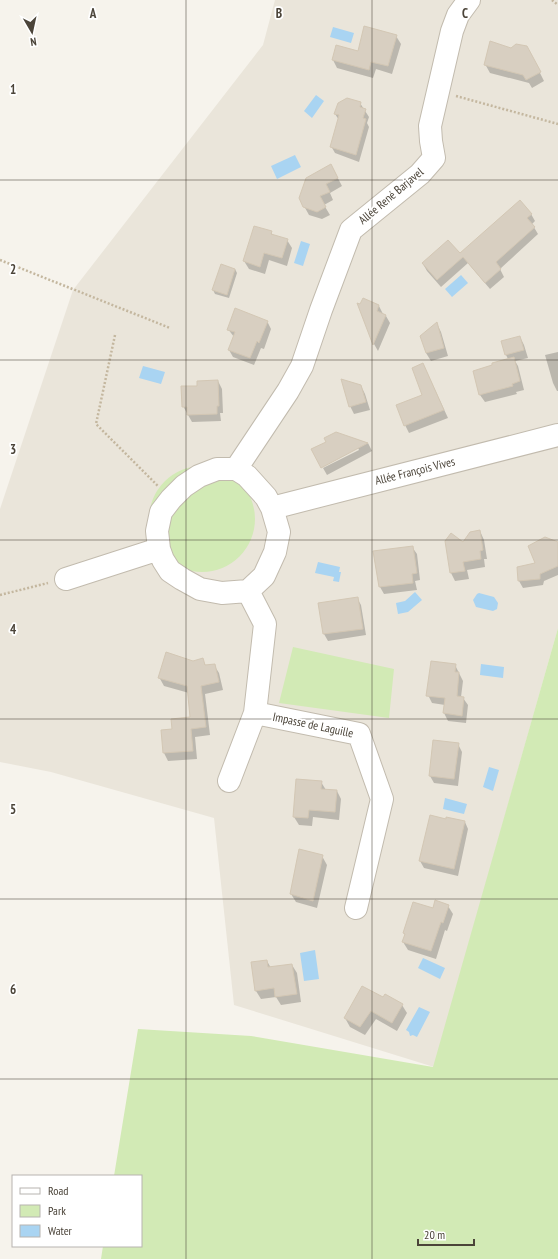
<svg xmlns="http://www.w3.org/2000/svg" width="558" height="1259" viewBox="0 0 558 1259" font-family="'PT Sans Narrow',sans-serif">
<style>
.residential{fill:#eae5da}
.green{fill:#d2eab5}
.water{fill:#a9d4f2}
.shadow{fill:#0003}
.building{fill:#d8cfc1;stroke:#d3c7b4}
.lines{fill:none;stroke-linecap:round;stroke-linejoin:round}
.minor-casing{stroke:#c2bbae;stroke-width:24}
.path{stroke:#c4b79f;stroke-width:2.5;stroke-dasharray:2 2;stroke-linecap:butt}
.minor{stroke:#fff;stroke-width:22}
.grid{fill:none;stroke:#4b4439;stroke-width:1;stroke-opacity:0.55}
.labels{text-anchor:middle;stroke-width:3.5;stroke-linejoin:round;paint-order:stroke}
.street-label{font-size:12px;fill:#4b4439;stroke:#fff}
.grid-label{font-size:13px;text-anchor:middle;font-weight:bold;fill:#4b4439;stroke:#fff;stroke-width:3.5;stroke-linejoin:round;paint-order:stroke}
</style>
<rect width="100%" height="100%" fill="#f6f3ec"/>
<path class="residential" d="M275 0H558V628L434 1067 234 1005 214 818 51 772 0 762V509L73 290 263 45Z"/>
<path class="green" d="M149 519a53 53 0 1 1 106 0a53 53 0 1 1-106 0Z
M558 628V1259H101L103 1246H141V1176H114L138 1029 251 1036 433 1067Z
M293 647 394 669 389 718 279 703Z"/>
<path class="water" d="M333 27 354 33 351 43 330 37Z
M316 95 324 101 312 118 304 111Z
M295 155 301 167 277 179 271 166Z
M301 241 310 244 303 266 294 263Z
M461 275 468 283 452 297 445 289Z
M143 366 165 372 161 384 139 378Z
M318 562 340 567 339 572H341L339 582 333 581 334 577 315 573Z
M415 592 422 600 408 612 398 614 396 603 405 601Z
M479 593 494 597 498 603 497 609 493 611 476 607 473 600 477 594Z
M481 664 504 667 503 678 480 675Z
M489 767 499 770 493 791 483 787Z
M445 798 467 804 464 814 443 809Z
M315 950 319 979 304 981 300 953Z
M423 958 445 968 440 979 418 968Z
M419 1007 430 1012 417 1037 413 1035 410 1036 409 1032 406 1030Z"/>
<path class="shadow" d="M396 36 401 44 392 74 376 69 373 78 337 68 333 60 337 46 359 52Z
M531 55 544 81 532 88 529 83 490 73 485 64Z
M360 103 369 117 367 123 369 127 359 162 335 153 331 146 339 120 335 114Z
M331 165 342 186 330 193 333 200 324 205 330 215 322 219 309 215 304 206Z
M531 214 535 221 532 224 538 234 500 269 504 277 490 289 468 263 441 287 427 271 423 264 460 254Z
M271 232 273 236 287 240 292 248 287 266 269 260 265 274 249 269 244 261Z
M235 269 237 273 229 298 215 294 213 290Z
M364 299 379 306 383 314 382 315 386 316 390 323 378 351 374 344 359 305 361 306Z
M267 321 271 329 264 349 261 348 254 365 233 357 229 350 234 337 228 329Z
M437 324 441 332 448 356 431 361 426 353Z
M520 337 524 345 528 358 515 361 518 366 524 390 516 392 517 394 485 402 480 395 508 359 506 355Z
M558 352V391H557L553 383 545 355Z
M423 364 448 418 409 433 405 425 424 395Z
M218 381 222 389 223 413H220L221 421 192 422 183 406 198 387Z
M361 386 365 394 370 410 354 414 350 406Z
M336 433 368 443 372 451 327 475 323 468 359 450 358 448 327 442Z
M480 531 484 540 487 559H484L485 567 467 570 469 579 455 581 451 573 463 543Z
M558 543V575L544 581 543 585 523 588 519 581 518 568 536 564Z
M412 547 417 554 420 580 415 581 417 590 384 594 380 587Z
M357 598 361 605 366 635 328 641 324 634 320 604Z
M202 659 206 666 214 665 219 673 223 690 205 694 210 735 195 737 197 759 168 761 164 753 162 731 173 730 191 718 189 693 164 686 159 677Z
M455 665 463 681 461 697 463 698 468 705 466 723 448 721 444 713 445 705 432 703 428 695Z
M458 744 462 752 458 786 434 783 430 776Z
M321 782 326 790 337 791 341 799 339 820 313 817 312 826 299 825 294 817Z
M465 822 468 829 458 876 424 868 420 861Z
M322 856 327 865 317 908 296 902 291 894Z
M448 906 453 914 447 931 445 930 436 959 408 950 403 942 405 935 404 933 433 909Z
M267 961 271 968 292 965 297 973 301 1002 281 1005 276 997 261 999 256 991Z
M384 998 402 1005 407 1013 397 1031 376 1019 365 1035 350 1027 345 1018Z"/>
<path class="building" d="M364 26 397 35 388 66 371 62 369 70 332 60 336 45 358 51Z
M490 41 511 48 516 44 527 46 541 72 526 80 523 75 484 65Z
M347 98 361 102 360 107 366 109 363 118 366 119 356 155 330 147 339 115 334 114 338 103Z
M331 164 338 178 326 184 330 192 320 196 326 207 317 212 303 207 299 198 306 178Z
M520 200 532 214 527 218 535 227 496 262 501 269 485 283 463 257 437 280 422 263 448 240 460 253Z
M254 226 272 231 271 234 288 239 282 258 264 253 260 267 243 261Z
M221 264 235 269 227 295 212 290Z
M363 298 379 305 377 311 386 315 373 345 357 303 360 304Z
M235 308 268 321 259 343 257 341 250 358 228 350 235 332 227 330Z
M437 322 444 348 426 353 420 336Z
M520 336 524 350 505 355 501 341Z
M514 357 520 381 512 384 513 386 479 395 473 371 492 365V363Z
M423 363 444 410 404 426 396 405 422 395 412 368Z
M341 379 361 385 366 402 349 407Z
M218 380 219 406H217V414L187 415V407H182L181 386H197V381Z
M336 432 368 443 321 468 311 449 326 442 324 438Z
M480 530 483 550 480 551 481 559 463 562 465 571 450 573 445 541 451 533 463 542 470 532Z
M545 537 558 542V566L540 574V579L518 581 517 567 535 563 528 546Z
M413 546 417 573 412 574 413 583 379 587 373 551Z
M358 597 363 629 323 634 318 603Z
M166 652 193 661 203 658 205 665 215 664 219 682 201 686 206 727 191 729 193 751 163 753 161 730 172 729 171 719 190 717 187 686 158 678Z
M431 661 456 664 455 672H459L457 696 464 697 462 716 443 713 445 698 426 696Z
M433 740 459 743 454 779 429 776Z
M296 779 322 781 321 789 337 790 335 812 309 810 308 818 293 817Z
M430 815 446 819V817L465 821 454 869 419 861Z
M299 849 323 855 313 901 290 894Z
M435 900 449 905 443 923 441 922 431 951 402 942 405 934 403 933 413 902 433 908Z
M267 960 268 967 292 964 297 994 275 997 274 988 255 991 251 962Z
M362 986 383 997 385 994 403 1004 392 1023 371 1011 360 1027 344 1018Z"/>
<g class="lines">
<defs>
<path id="minor" d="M217 469H236L247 476 266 497 272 508 279 532 275 552 264 576 248 591 222 593 200 589 182 579 170 571 163 560 159 549 157 531 161 512 171 499 184 486 199 476Z
M236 469 288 391 302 366 321 310 351 230 420 174 434 158 431 141 430 126 452 31 458 15 469 0
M272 508 558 435
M66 579 159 549
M255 713 359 734 382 799 356 908
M229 781 255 713 265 624 248 591"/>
</defs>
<use href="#minor" class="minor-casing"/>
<path class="path" d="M552 0 558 5
M456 96 558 124
M0 260 170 328
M115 335 96 424 158 486
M0 595 48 583"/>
<use href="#minor" class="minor"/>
</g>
<path class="grid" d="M186 0V1259M372 0V1259M0 180H558M0 360H558M0 540H558M0 719H558M0 899H558M0 1079H558"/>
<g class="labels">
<g class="street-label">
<text transform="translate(391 196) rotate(-40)" y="4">Allée René Barjavel</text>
<text transform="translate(415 471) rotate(-14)" y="4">Allée François Vives</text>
<text transform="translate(313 725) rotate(12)" y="4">Impasse de Laguille</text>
</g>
</g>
<g class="grid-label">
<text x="93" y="18">A</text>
<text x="279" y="18">B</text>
<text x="465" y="18">C</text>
<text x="13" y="94">1</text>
<text x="13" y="274">2</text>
<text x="13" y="454">3</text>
<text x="13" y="634">4</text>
<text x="13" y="814">5</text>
<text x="13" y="994">6</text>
</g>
<rect x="12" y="1175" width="130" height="72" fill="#ffffff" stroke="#b7b4b0"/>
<rect x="20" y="1188" width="20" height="6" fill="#ffffff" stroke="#b7b4b0"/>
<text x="48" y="1195" font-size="12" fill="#4b4439">Road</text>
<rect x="20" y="1205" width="20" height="12" fill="#d2eab5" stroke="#b7b4b0"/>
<text x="48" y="1215" font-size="12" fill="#4b4439">Park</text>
<rect x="20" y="1225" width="20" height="12" fill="#a9d4f2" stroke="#b7b4b0"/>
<text x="48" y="1235" font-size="12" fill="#4b4439">Water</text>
<g transform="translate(32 32) rotate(171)" stroke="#ffffff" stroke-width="3" paint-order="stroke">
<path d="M0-3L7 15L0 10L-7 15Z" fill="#4b4439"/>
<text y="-6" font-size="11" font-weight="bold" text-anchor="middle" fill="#4b4439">N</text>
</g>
<path d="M418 1239v6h56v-6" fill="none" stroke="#4b4439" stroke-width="2"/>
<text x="424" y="1239" font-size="12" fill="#4b4439" stroke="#ffffff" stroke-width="3" paint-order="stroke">20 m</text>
</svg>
